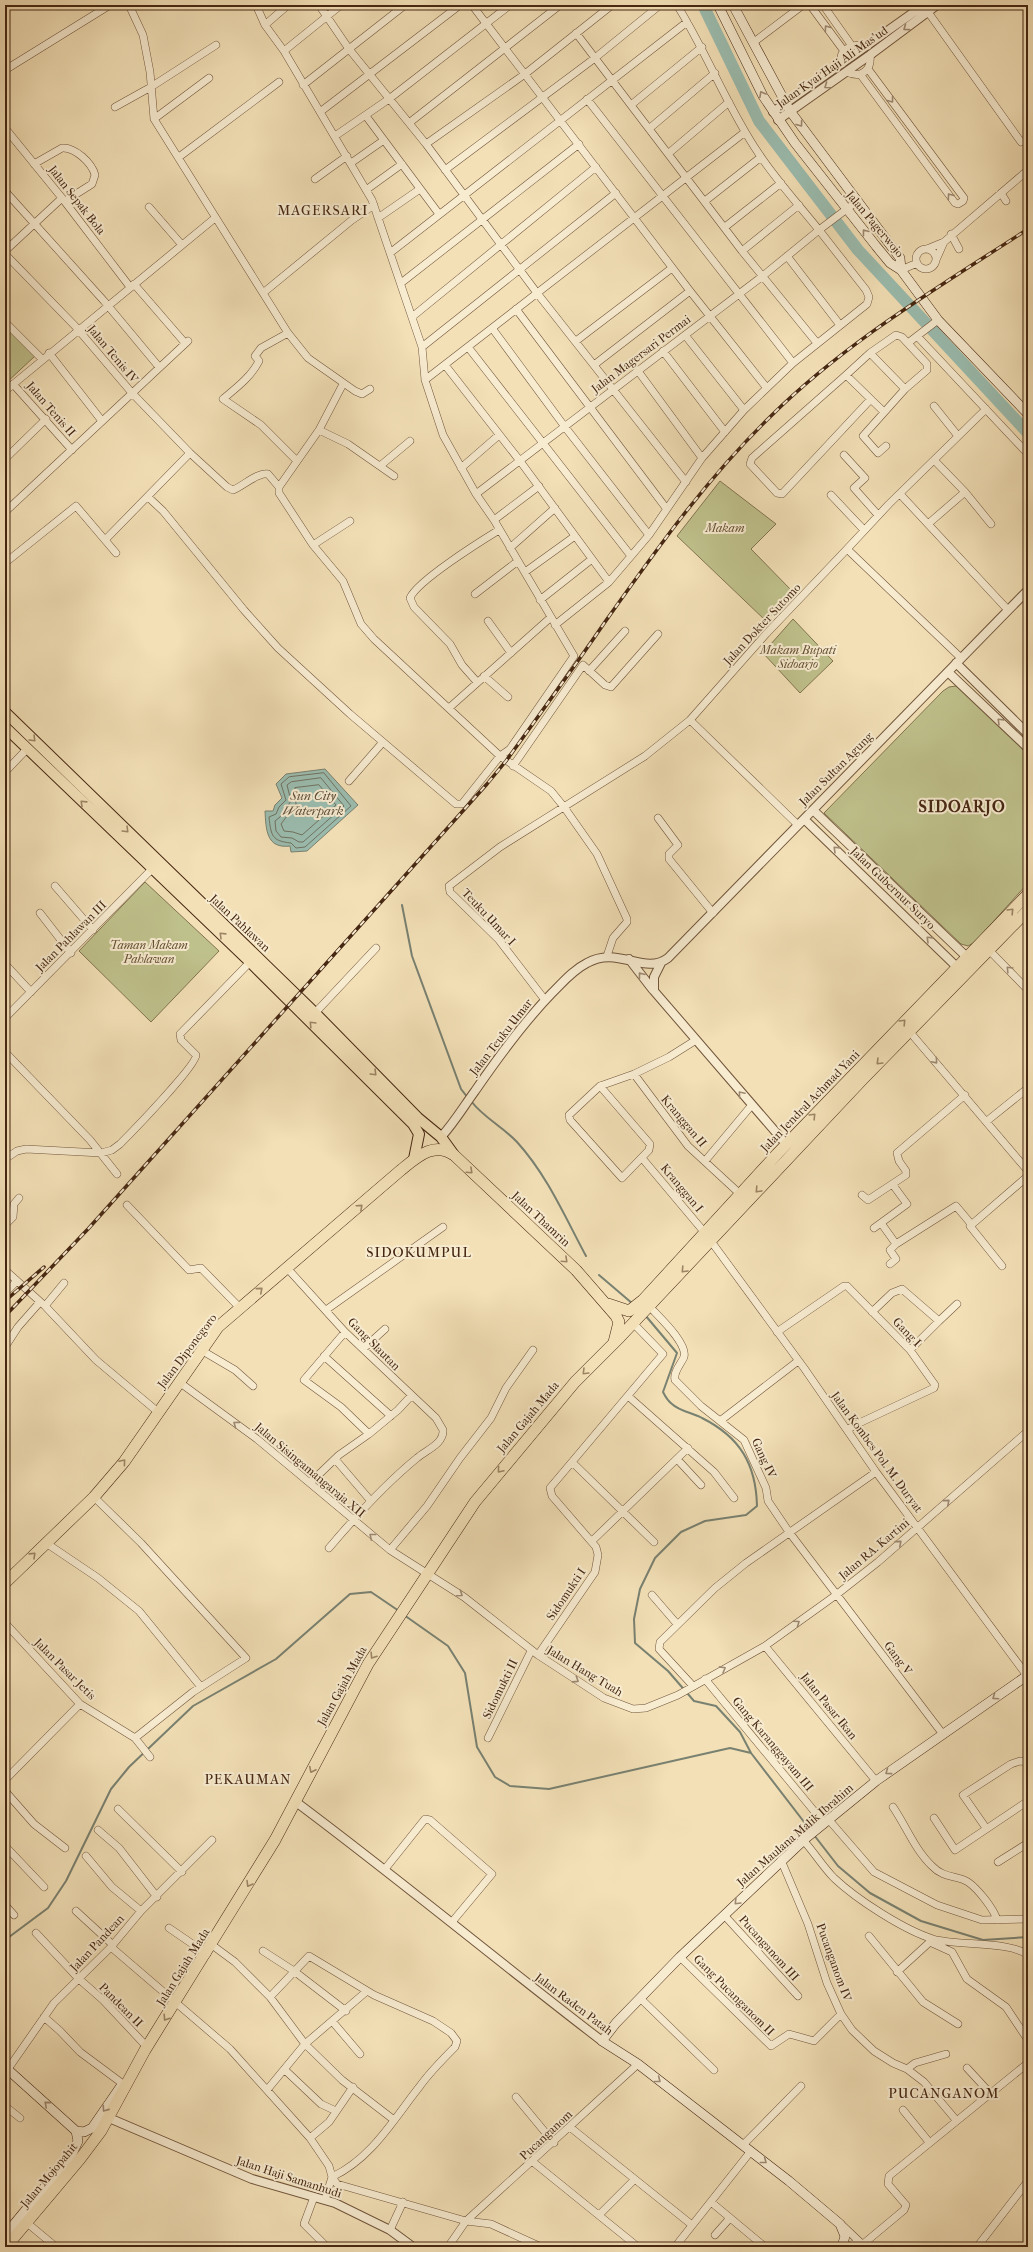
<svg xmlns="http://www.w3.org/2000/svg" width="1033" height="2252" viewBox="0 0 1033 2252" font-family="'IM FELL French Canon',serif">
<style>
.green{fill:#bfc18c;stroke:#82744f}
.water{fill:#9bbdb0;stroke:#798171}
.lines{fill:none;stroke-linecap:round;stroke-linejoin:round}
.shore{stroke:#707261;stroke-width:1}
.stream{stroke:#798171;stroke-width:2}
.river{stroke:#9bbdb0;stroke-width:12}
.minor-casing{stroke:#71553b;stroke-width:8}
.tertiary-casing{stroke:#71553b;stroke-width:10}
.secondary-casing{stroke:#462712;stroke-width:10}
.primary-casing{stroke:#462712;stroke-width:12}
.trunk-casing{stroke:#462712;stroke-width:12}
.minor{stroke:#f7ebd0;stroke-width:7}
.tertiary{stroke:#f7ebd0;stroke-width:8}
.secondary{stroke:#f7ebd0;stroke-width:9}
.primary{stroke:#f3e0b7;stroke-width:10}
.trunk{stroke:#f3e0b7;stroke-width:11}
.rail-casing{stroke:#462712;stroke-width:3.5}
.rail{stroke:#f7ebd0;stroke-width:2;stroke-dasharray:6;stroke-linecap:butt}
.oneway{stroke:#9e8971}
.oneway2{stroke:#9c8464}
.labels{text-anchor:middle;stroke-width:4;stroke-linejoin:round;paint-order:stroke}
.street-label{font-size:12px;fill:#462712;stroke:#f7ebd0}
.park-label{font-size:12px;font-style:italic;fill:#644e30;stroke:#f7ebd0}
.water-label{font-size:13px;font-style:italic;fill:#5b4c3a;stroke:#f7ebd0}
.quarter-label{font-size:14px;letter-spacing:1px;fill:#462712;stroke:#f7ebd0}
.district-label{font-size:16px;font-weight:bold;letter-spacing:1px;fill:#462712;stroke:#f7ebd0}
</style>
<rect width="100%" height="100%" fill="#f3e0b7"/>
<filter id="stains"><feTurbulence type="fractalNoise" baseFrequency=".005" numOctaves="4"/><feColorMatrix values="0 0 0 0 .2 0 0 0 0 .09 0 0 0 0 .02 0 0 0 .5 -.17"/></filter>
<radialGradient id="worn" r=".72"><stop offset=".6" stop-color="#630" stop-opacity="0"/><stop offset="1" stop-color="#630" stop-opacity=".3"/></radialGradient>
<path class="green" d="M5 324 35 356 5 384Z
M720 481 776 524 751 549 793 592 766 621 677 536Z
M793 619 833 661 800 693 763 653Z
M956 686 962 689 1028 754V883L975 942 968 946 961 944 824 813 943 691 949 687Z
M145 882 219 951 151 1022 79 951Z"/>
<path class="water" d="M325 769 358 805 307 851 291 852 290 846C266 849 266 829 265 811H273L275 805 282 798 276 784 286 774Z"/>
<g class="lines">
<path class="shore" d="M324 773 351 806 305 847 296 848 291 843C272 841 271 836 269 817L276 814 279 807 286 800 281 784 289 777Z
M321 778 344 806 303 842H299L292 838 281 837 276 831 275 821 280 817 291 801 287 785 291 782Z
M319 785 336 805 302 835 293 832 284 831 281 824 296 804 295 788Z"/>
<path class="stream" d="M402 905 412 956 461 1089 468 1098
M471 1101C484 1118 503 1127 517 1142 547 1175 565 1217 586 1256
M599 1275 633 1304
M645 1315 677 1353 663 1392C665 1396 668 1401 672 1404 679 1411 693 1413 702 1418 740 1437 756 1464 757 1506L746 1515 705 1521 681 1532 655 1558 640 1589 634 1619 635 1643 668 1671 694 1701 716 1706 740 1732 751 1753
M404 1615 448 1646 465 1673 477 1747 495 1777 510 1786 549 1789 730 1748 751 1753 811 1831
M814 1835 838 1866 870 1893 921 1921 983 1940 1028 1937
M5 1940 48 1908 66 1881 111 1789 129 1767 193 1706 276 1659 350 1594 371 1592 399 1611"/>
<path class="river" d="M703 5 759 121 858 250 1028 433"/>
<defs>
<path id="minor" d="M129 5 143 35 150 72 154 119 288 333 308 358 355 391 362 394 370 389
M256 5 265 25
M319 5 349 49 426 144 537 293 686 482
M472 5 690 291 766 387
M810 5 844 51
M823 5 852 46
M911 5 915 11
M928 12 1021 142
M576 33 742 251 817 343
M754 42 803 5
M284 51 341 5
M842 64C836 48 856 43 868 46
M5 70 110 5
M847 72C861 79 872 70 870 55
M860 74 955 203 958 204 963 201 964 198 868 69
M303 85 405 5
M587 99 793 363
M631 105 702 47
M115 107 151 87 216 45
M320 112 460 5
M366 116 439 214
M154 119 209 78
M409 123 560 5
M5 128 62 198 130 287
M650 128 715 73
M335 136 389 99 510 5
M426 144 525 74 612 5
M669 153 729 102
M179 157 279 82
M351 163 384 140
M34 164 62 148C75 147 92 163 95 175L92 184 65 201
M445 170 595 58 660 5
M315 179 347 156
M366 190 402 164
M5 191 104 301 159 367
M1001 193 1006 201
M705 201 761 157
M149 207 182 245
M378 218 420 189
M725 227 781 183
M951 234 959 249
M927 249 944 242 1028 170
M916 259a10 10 0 1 1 20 0a10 10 0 1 1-20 0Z
M5 251 62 198
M742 251 799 205
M390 253 687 22
M5 254 75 326 132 393 190 453 227 487 233 490C243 486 258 472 268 474L279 487V493L313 545 343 581 361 624 374 639 500 756 551 791 564 807 597 854 627 919V922L613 938 607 956
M787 256 840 325
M936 260 944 242
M901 270 917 263
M401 283 579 144
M134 284 185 343
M263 293 352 220 374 205
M516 309 666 508
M412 317 596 167
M5 322 42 359
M492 328 565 427 649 535
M288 333 261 348 255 356 259 361C251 377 236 388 223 399L261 425 297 461
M685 335 744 410 793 363 867 304 869 297 866 290 819 230 856 202
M917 336 1028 454
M576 341 672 268
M908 343 938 320
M422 347 616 193
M468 347 631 556
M663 351 725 432
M49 353 102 421
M870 353 905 389
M445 365 520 461 609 582
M594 365 690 291
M638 371 702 458
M846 375 870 353 896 335 902 337 927 364V370L905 389 863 436 878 453 886 446
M425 380 745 132
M13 384 72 450
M5 391 215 218
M870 400 782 494 777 493 750 464 752 458 846 375 884 412
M934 406 958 436
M319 430 348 444 394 476
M844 455 865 478 854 488 878 515
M5 459 46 419
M934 460 965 492 991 524
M380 466 410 441
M461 468 499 435
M279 487 319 430 343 384
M476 494 764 275 819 230C799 205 777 181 759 154 727 107 707 53 677 5
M900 494 1008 610
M831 495 864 530
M148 497 163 511 244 610 278 648 350 714 456 804H462L500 756 510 749 574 656 494 520 476 494 443 435 425 380 422 347 372 200 284 51 265 25 288 5
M5 512 188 341
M494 520 539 486
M928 524 965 492
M106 539 190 453
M313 545 350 521
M510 548 555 508
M847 549 889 504 986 409
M5 563 76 506 116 553
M525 572 575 536
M475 594 518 561
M540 600 592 559
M488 621 511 653
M555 625 609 582 649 535 702 458 744 410
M589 671 625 631
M484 676 508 697
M477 682 462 665 450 644 414 607 410 598C417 581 481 541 499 530
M449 708 550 618
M513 766 583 665 605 685 611 687 658 634
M5 772 27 749
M349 781 383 742
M658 818 678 845 669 854V859L713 913
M798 825 690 720 766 634 847 549 961 658
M55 886 93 930
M40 913 71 953
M986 947 1028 990
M5 964 31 992
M545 1000 499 940 450 892 449 886 500 847 645 756 690 720
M315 1013 376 948
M5 1018 152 869
M909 1031 1028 1171
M5 1052 90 1140 117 1174
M634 1074 688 1146 740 1194
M600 1086 650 1144 649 1150 622 1178 570 1120 569 1115 600 1086 634 1074 669 1057 696 1040
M987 1121 1028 1088
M642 1158 705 1233 804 1368 876 1472 1028 1677
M5 1159 17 1151 26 1149 101 1153 112 1150 120 1144C131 1133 197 1065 196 1055L181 1040 180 1034 252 960
M705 1161 751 1106
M862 1195 868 1200 906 1175V1171L899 1161 897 1153 965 1095
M127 1205 189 1270 201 1268 240 1308
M881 1223 896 1244
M5 1225 13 1217 14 1204 19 1198
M874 1228 907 1204 893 1185
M890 1264 896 1259 890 1250 896 1244 956 1206 972 1225
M1002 1266 970 1226 1028 1176
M287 1268 345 1332 436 1418 443 1430C444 1444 426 1450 417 1458 384 1485 356 1516 329 1548
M5 1270 45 1306 96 1360 158 1412
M5 1293 17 1281
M45 1306 64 1283
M649 1306C658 1316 688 1343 684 1357 681 1364 673 1372 675 1380L701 1406 744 1440 766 1488 768 1501 789 1532 942 1733
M326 1310 443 1227
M872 1312 892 1293 902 1289 939 1321 910 1350
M939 1321 957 1304
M345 1332 304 1380 341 1407 369 1434
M777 1332 844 1286H847L910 1350 935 1385 934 1388 855 1425 847 1430
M5 1347 18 1327 40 1302
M363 1349 385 1329
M201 1350 235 1370 253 1386
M324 1356 391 1416
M179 1382 257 1439 390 1550 464 1597 538 1655 604 1698 633 1709 646 1708 678 1695 765 1646 836 1595 878 1562 1028 1431
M628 1396 714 1472 734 1498
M720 1421 798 1361
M335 1459 370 1500
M677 1459 701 1485
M572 1462 654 1542
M310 1483 339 1455 369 1434 398 1410 411 1396
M94 1497 141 1543 246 1658 193 1692 135 1738
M592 1541 688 1448
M46 1543 98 1578 139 1611 201 1687
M390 1550 427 1506 460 1458 491 1418 506 1388 533 1350
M652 1595 677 1624
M5 1623 80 1704 135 1738 150 1757
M765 1646 876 1781
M538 1655 595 1572 598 1555 596 1547 552 1496 550 1488 663 1354 633 1323
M705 1679 824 1823
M693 1686 659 1649 660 1642 715 1588 746 1563 876 1472
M488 1738 531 1651
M5 1780 80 1704
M5 1791 34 1824 65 1848
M893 1807C906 1826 915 1850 932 1866 944 1879 958 1875 968 1882 978 1889 994 1909 997 1920
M118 1809 182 1872
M934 1818 955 1850 1028 1801
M829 1820 874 1872 937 1905 982 1920 1028 1919
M986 1828 963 1795 1011 1764 1020 1761 1028 1762
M98 1830 119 1848 157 1897
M803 1840C814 1852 823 1867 834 1878 856 1899 904 1930 933 1939 958 1946 1010 1941 1028 1955
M5 1846 44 1887
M86 1856 112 1887 141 1911
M781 1860 808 1924 827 1983 841 2014 852 2030 874 2051 893 2063 907 2069 924 2082 956 2120
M998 1862 1028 1843
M385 1869 425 1819 430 1820 492 1874 452 1922
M5 1905 14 1915
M76 1911 113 1945
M724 1915 798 1996
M169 1928 207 1954
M36 1933 79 1979 103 2000 147 2047
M869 1936 923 2002 958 2024
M930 1942 952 1952 967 1979 1006 2007 1028 2040
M212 1945 235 1962 270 1997 305 2044 342 2080 394 2120
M111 1947 230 2049 310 2138 329 2166 332 2177 337 2184 466 2221 491 2224 541 2247
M263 1951 294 1971 346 2011
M680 1957 771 2046 789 2034 814 2041 841 2014
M897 1972 932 1940
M270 1997 309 1956 374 1995 433 2021 451 2033 457 2041 455 2047C443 2059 430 2072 420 2086 393 2120 372 2158 332 2177
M640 1998 714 2070
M44 2017 60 2031 80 2052 123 2084
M332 2021 360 2054
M967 2068 990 2093
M8 2069 54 2003 111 1947 141 1911 212 1840
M907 2069 915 2063 946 2054
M285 2070 321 2104 336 2111
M267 2090 305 2044 367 1991
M516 2097 554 2143
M5 2106 20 2118
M903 2110 929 2142
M571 2128 692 2225
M310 2138 329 2122 353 2087
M743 2145 801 2086
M533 2162 638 2247
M314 2197 304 2224 327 2247
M325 2200 332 2177
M711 2202 765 2247
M599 2215 634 2180
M26 2222 56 2247
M842 2225 862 2244
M390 2230 403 2202
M715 2235 730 2218
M448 2247 466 2221 638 2064
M675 2247 751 2151
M843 2247 854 2244 862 2245 904 2210 906 2205 888 2184 889 2176 1028 2063
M977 2247 1028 2181"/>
<path id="tertiary" d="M773 112 924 5
M778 120 870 55 937 5
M956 663 1028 734
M948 672 1028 748
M813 810 971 961
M804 819 960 970
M629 959 653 990
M661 963 654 977V991L786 1144
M441 1137C454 1123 464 1106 475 1091 499 1056 523 1023 552 993 563 982 573 970 587 963 618 945 644 976 668 958L1028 590
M296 1802C399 1879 499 1962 602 2041
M109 2118 252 2179 335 2203 390 2230 413 2247"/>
<path id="secondary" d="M718 5 763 96 795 143 876 246 890 263 901 270 938 320 1028 414
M733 5 790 111 900 258 901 270
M5 2067 76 2131 78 2141 72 2154 5 2235
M76 2131 84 2132 92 2128 121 2086
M842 2247 845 2236 840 2224 789 2181 638 2064 602 2041 616 2023 680 1957 806 1838 876 1781 1028 1675"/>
<path id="primary" d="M5 712 315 1013 418 1118 441 1137 454 1155
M5 727 250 962 413 1124 419 1134 414 1159"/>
<path id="trunk" d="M608 1304 629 1311 643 1300 777 1154 1028 894
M5 1583 94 1497 124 1462 218 1327 401 1170C417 1157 434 1141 454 1155L576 1270 616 1316 619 1322 614 1342
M6 2247 80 2159 101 2131 145 2050 275 1840 368 1664 475 1502 575 1382 620 1337 862 1080 1028 910"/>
</defs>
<use href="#minor" class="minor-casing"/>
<use href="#tertiary" class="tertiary-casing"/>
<use href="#secondary" class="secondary-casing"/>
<use href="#primary" class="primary-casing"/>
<use href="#trunk" class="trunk-casing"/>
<use href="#minor" class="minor"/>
<use href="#tertiary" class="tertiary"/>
<use href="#secondary" class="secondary"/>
<use href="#primary" class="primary"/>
<use href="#trunk" class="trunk"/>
<defs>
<path id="rail" d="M5 1301 44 1267
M5 1316 88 1229 487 784 506 761C539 715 573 669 605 622 656 550 707 478 771 416 847 341 939 287 1028 229"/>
</defs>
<use href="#rail" class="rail-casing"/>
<use href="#rail" class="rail"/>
</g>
<defs><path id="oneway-chevron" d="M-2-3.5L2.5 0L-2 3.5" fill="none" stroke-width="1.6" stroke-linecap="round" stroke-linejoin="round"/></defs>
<g class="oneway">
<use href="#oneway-chevron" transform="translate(827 28) rotate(-126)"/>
<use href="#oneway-chevron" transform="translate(906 28) rotate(143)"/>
<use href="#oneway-chevron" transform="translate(827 86) rotate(145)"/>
<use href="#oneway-chevron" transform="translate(762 94) rotate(-119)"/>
<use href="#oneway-chevron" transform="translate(891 100) rotate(53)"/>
<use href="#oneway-chevron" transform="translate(800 124) rotate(54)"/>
<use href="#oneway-chevron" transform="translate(950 196) rotate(-126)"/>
<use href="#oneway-chevron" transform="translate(865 232) rotate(-128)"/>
<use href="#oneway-chevron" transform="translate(1000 721) rotate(-136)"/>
<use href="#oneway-chevron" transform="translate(836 849) rotate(-136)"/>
<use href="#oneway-chevron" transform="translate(929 939) rotate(-136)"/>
<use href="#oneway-chevron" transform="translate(1009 969) rotate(-134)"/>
<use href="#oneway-chevron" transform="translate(641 975) rotate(-128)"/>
<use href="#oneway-chevron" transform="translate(935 1061) rotate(49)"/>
<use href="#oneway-chevron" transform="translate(741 1094) rotate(-130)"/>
<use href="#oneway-chevron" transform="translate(236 1424) rotate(-144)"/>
<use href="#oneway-chevron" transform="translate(947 1502) rotate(-41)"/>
<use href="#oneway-chevron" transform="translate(372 1536) rotate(-141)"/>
<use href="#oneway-chevron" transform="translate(899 1543) rotate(-41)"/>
<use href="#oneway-chevron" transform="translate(460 1594) rotate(35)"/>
<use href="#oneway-chevron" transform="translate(797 1623) rotate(-35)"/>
<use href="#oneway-chevron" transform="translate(723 1669) rotate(-29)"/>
<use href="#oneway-chevron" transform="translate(576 1680) rotate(33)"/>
<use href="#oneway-chevron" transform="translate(995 1697) rotate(146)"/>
<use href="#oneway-chevron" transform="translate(888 1772) rotate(144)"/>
<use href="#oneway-chevron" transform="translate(737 1902) rotate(135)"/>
<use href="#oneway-chevron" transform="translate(658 2080) rotate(38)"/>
<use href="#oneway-chevron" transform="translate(47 2104) rotate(-139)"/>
<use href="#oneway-chevron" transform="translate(105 2109) rotate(125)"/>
<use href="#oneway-chevron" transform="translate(764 2161) rotate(38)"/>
</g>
<g class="oneway2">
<use href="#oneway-chevron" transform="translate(33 739) rotate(45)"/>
<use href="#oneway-chevron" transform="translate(83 803) rotate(-136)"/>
<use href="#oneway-chevron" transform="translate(126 830) rotate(45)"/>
<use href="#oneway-chevron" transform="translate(1011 911) rotate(-46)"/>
<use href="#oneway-chevron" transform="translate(222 935) rotate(-136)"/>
<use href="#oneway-chevron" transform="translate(903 1022) rotate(-46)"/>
<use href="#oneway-chevron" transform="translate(312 1024) rotate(-134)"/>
<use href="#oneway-chevron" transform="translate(879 1062) rotate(135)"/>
<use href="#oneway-chevron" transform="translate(374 1073) rotate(45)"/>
<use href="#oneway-chevron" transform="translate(813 1116) rotate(-46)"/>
<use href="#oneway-chevron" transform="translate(470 1171) rotate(43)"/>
<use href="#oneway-chevron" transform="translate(758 1190) rotate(133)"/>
<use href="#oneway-chevron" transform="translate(360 1207) rotate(-42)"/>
<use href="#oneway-chevron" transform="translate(565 1260) rotate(43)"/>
<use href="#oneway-chevron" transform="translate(684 1270) rotate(133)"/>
<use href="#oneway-chevron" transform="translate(260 1290) rotate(-41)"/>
<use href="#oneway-chevron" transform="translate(585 1372) rotate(135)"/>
<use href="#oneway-chevron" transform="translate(123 1462) rotate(-50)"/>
<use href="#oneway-chevron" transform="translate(500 1470) rotate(130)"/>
<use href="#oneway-chevron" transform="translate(33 1555) rotate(-44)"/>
<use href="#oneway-chevron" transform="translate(373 1656) rotate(123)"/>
<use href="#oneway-chevron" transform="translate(312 1770) rotate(117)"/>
<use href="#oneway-chevron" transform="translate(249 1884) rotate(121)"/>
<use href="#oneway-chevron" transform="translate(166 2018) rotate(123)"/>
</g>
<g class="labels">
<g class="street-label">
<text transform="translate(832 67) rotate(-35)" y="4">Jalan Kyai Haji Ali Mas'ud</text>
<text transform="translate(77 200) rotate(52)" y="4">Jalan Sepak Bola</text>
<text transform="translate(875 224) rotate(50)" y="4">Jalan Pagerwojo</text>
<text transform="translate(113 354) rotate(50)" y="4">Jalan Tenis IV</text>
<text transform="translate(641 354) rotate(-37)" y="4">Jalan Magersari Permai</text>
<text transform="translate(51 409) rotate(49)" y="4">Jalan Tenis II</text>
<text transform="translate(762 624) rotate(-47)" y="4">Jalan Dokter Sutomo</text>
<text transform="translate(836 769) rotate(-45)" y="4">Jalan Sultan Agung</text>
<text transform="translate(893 888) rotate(44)" y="4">Jalan Gubernur Suryo</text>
<text transform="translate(489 917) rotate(47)" y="4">Teuku Umar I</text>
<text transform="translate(240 923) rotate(43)" y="4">Jalan Pahlawan</text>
<text transform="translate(71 936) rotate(-45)" y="4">Jalan Pahlawan III</text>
<text transform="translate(501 1037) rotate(-52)" y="4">Jalan Teuku Umar</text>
<text transform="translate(810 1101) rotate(-46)" y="4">Jalan Jendral Achmad Yani</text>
<text transform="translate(684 1121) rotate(50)" y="4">Kranggan II</text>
<text transform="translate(682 1188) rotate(50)" y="4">Kranggan I</text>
<text transform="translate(541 1219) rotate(43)" y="4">Jalan Thamrin</text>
<text transform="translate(907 1332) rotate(46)" y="4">Gang I</text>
<text transform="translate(374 1344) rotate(45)" y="4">Gang Slautan</text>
<text transform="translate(187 1351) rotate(-53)" y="4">Jalan Diponegoro</text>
<text transform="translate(528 1417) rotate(-50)" y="4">Jalan Gajah Mada</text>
<text transform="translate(877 1452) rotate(54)" y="4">Jalan Kombes Pol. M. Duryat</text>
<text transform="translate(764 1458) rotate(65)" y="4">Gang IV</text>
<text transform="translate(310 1470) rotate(40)" y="4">Jalan Sisingamangaraja XII</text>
<text transform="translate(874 1549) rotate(-40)" y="4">Jalan RA. Kartini</text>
<text transform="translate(566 1594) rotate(-56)" y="4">Sidomukti I</text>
<text transform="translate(898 1658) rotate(53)" y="4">Gang V</text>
<text transform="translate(65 1669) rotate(45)" y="4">Jalan Pasar Jetis</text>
<text transform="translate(585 1671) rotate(31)" y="4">Jalan Hang Tuah</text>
<text transform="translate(342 1686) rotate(-61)" y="4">Jalan Gajah Mada</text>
<text transform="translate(500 1689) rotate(-64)" y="4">Sidomukti II</text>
<text transform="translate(829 1706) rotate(51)" y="4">Jalan Pasar Ikan</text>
<text transform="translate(773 1744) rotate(50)" y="4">Gang Karanggayam III</text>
<text transform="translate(795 1835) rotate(-41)" y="4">Jalan Maulana Malik Ibrahim</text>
<text transform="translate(97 1943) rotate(-47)" y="4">Jalan Pandean</text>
<text transform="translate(769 1948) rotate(48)" y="4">Pucanganom III</text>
<text transform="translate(834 1962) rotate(70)" y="4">Pucanganom IV</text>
<text transform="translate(183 1967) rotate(-58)" y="4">Jalan Gajah Mada</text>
<text transform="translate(734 1995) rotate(45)" y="4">Gang Pucanganom II</text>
<text transform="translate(574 2004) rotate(37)" y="4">Jalan Raden Patah</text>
<text transform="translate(121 2005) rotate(45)" y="4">Pandean II</text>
<text transform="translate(546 2135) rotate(-43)" y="4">Pucanganom</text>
<text transform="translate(49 2175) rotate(-50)" y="4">Jalan Mojopahit</text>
<text transform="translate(289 2177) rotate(18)" y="4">Jalan Haji Samanhudi</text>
</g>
<g class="park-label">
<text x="725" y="532">Makam</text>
<text x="798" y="654">Makam Bupati<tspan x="798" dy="14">Sidoarjo</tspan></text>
<text x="149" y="949">Taman Makam<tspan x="149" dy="14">Pahlawan</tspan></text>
</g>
<g class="water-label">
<text x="313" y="800">Sun City<tspan x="313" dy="15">Waterpark</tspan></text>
</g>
<g class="quarter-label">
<text x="323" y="215">MAGERSARI</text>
<text x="419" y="1257">SIDOKUMPUL</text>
<text x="248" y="1784">PEKAUMAN</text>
<text x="944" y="2098">PUCANGANOM</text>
</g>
<g class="district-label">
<text x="962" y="812">SIDOARJO</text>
</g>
</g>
<rect width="1033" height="2252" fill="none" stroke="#f3e0b7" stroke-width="20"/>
<rect x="6" y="6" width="1021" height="2240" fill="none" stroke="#462712" stroke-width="2"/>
<rect x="10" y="10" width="1013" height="2232" fill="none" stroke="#462712"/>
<rect width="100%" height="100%" filter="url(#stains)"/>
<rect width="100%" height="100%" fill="url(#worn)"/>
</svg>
